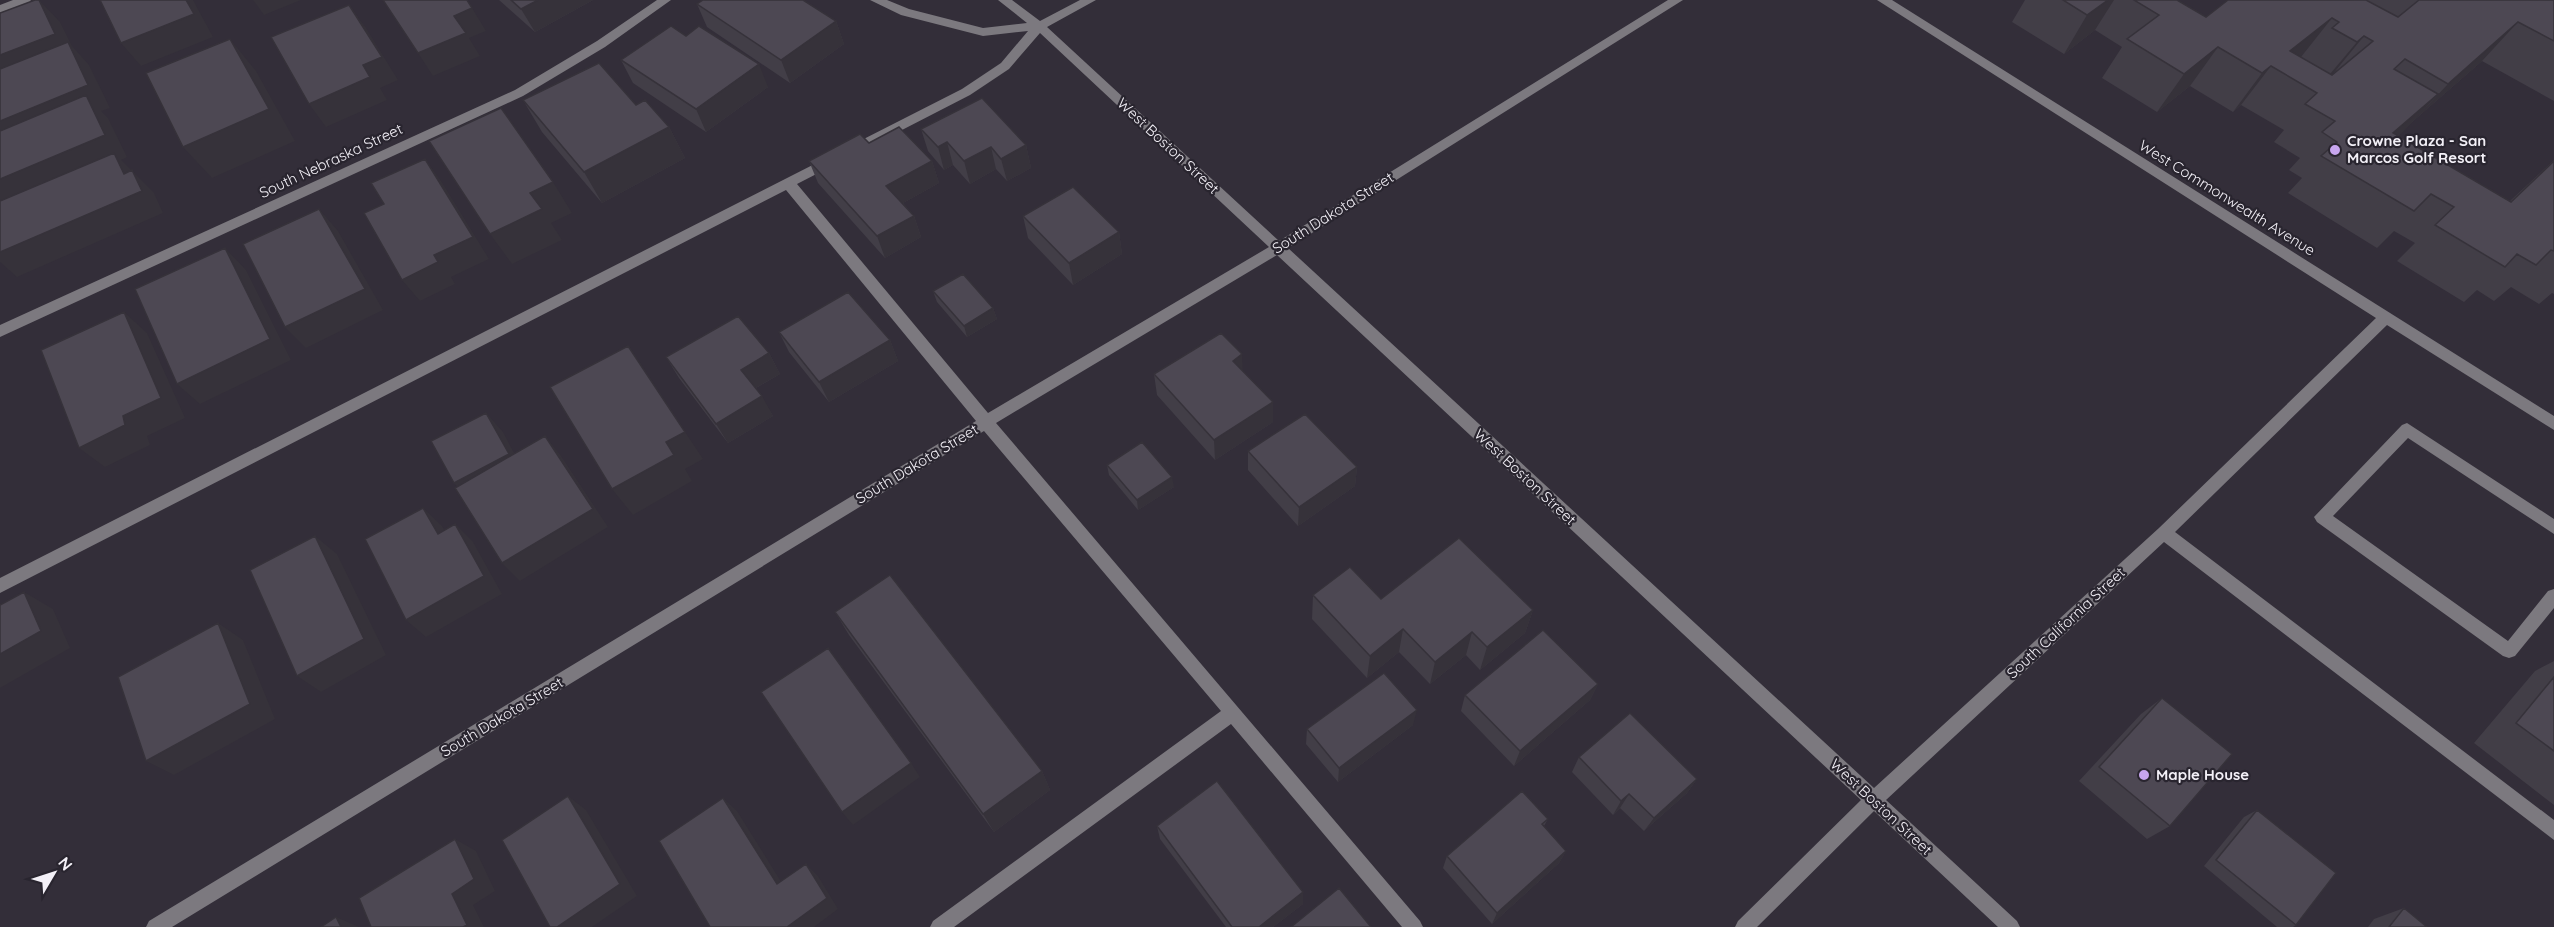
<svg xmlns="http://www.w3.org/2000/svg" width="2554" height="927" viewBox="0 0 2554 927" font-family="Quicksand,sans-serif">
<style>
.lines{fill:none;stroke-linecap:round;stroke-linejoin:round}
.minor{fill:#7c797f;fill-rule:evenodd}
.wall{fill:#423e47}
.shaded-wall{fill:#36323a}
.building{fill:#4d4853;stroke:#36323a;stroke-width:1.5;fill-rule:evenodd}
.poi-dot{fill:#c8a6ef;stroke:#29252f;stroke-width:2}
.labels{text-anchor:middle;stroke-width:4.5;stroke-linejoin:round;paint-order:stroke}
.poi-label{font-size:15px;font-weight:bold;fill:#f3f0f7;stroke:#29252f;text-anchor:start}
.street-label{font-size:15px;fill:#f3f0f7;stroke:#29252f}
</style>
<rect width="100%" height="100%" fill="#332e39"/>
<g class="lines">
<path class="minor" d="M13 0H31L29 3 0 13V5Z
M657 0H671L605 47 523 96 0 337V325L515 90 597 41Z
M870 0H887L909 9 983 28 1027 23 998 0H1012L1040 21 1080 0H1096L1047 27 1279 241 1668 0H1683L1288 248 1874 788 2159 528 2376 318 1877 0H1892L2554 416V430L2387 325 2175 532 2554 820V840L2164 542 1886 800 2017 921 2020 927H1998L1874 811 1757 927H1735L1738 921 1861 800 1277 255 996 423 1420 921 1423 927H1402L1231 724 954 927H930L933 921 1221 711 984 431 172 927H146L149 921 976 421 786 190 0 593V578L962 89 1001 63 1028 31 983 36 901 15ZM1040 33 1269 247 988 413 797 184 970 95 1009 69Z
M2407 423 2554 519V534L2408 438 2333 516 2508 641 2548 591 2554 589V608L2515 656 2509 658 2503 656 2317 522 2314 517 2402 425Z"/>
</g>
<path class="wall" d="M499 0H593L535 32Z
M2025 0H2177L2206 17 2228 0H2554V101L2482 61 2412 122 2398 136 2510 201 2554 160V294L2552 293 2539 304 2511 287 2494 301 2477 290 2464 302 2397 261 2415 243 2394 231 2377 248 2288 193 2302 178 2289 170 2300 158 2274 142 2284 130 2241 105 2233 112 2190 86 2157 112 2102 78 2122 47 2095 30 2064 54 2012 22Z
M697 4 836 21 844 44 790 83 707 27Z
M686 36 768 87 706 132 633 83 621 60Z
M523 100 636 105 669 127 685 158 602 203 542 132Z
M921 129 1026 145 1031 168 1007 181 996 169 970 184 953 165 944 170 928 151Z
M869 143 932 161 939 183 903 203 914 216 921 237 885 258 818 183 809 161Z
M1023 216 1119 232 1122 254 1073 285 1028 238Z
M933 291 993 308 997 319 967 337 937 302Z
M779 332 890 340 898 361 829 402 789 352Z
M769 353 780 374 756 388 773 416 728 443 679 378 666 357Z
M1154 374 1273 422 1215 460 1157 395Z
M1248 451 1357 467 1355 486 1298 526 1248 470Z
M1107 465 1174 487 1138 510 1109 475Z
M1313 595 1381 599 1533 610 1525 633 1480 670 1466 655 1430 684 1399 652 1367 678 1312 619Z
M835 612 1042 771 1050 790 994 832 849 635Z
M2554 661V805L2474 743 2535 671Z
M1598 684 1590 700 1514 766 1461 711 1465 695Z
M2162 698 2170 826 2147 839 2079 781 2141 714Z
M1413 725 1338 782 1306 744 1307 729Z
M1579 757 1697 779 1687 793 1644 831 1620 808 1613 815 1572 772Z
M2257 810 2296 925 2293 927H2277L2204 866 2244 817Z
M1548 819 1544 826 1566 851 1559 863 1492 924 1443 868 1447 856Z
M1157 826 1303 892V904L1273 927H1226L1160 839Z
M2404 908 2427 927H2368L2374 919Z"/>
<path class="shaded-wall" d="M39 0 60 22 72 46 89 65 110 108 101 111 108 118 127 157 121 160 154 193 163 213 17 277 0 262V55Z
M186 0H193L213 37 141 66 121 43Z
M253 0H301L264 15Z
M538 0H593L535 32 521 9Z
M2108 0H2114L2095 30 2064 54 2087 15Z
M349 5 366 28 398 80 380 88 387 100 326 127 309 104 363 65Z
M472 8 486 31 469 38 480 56 433 76 418 53 454 16Z
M2332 18 2301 57 2281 72 2290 51Z
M836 21 844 44 790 83 781 60Z
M2518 22 2482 61 2412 122 2448 84Z
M2364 36 2332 75 2325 80 2357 42Z
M230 39 256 71 295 141 212 178 183 147Z
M2218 47 2190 86 2157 112 2184 74Z
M759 64 768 87 706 132 696 109Z
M2271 66 2241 105 2233 112 2262 73Z
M2438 94 2403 132 2358 171 2393 133Z
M669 127 685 158 602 203 584 172Z
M947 142 953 165 944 170 938 147Z
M1026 145 1031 168 1007 181 1001 159Z
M991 147 996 169 970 184 964 161Z
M425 159 441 181 489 259 451 277 455 284 420 301 402 280 434 255Z
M932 161 939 183 894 208 886 186Z
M553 182 572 213 551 223 562 240 512 264 490 234 530 193Z
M319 209 338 231 383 310 306 348 285 327Z
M914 216 921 237 885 258 877 236Z
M1119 232 1122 254 1073 285 1069 263Z
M225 248 246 270 291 360 200 404 177 384Z
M993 308 997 319 967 337 964 326Z
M124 312 147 333 185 418 147 436 150 445 105 467 79 448 123 416Z
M890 340 898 361 829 402 819 382Z
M769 353 780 374 752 390 741 370Z
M1242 354 1243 375 1233 361Z
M762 396 773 416 728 443 716 424Z
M1273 402V422L1215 460 1214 440Z
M486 413 503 432 525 474 472 502 454 483Z
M685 432 703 459 685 469 692 481 633 515 612 489 666 442Z
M545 436 561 456 608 527 520 581 502 563Z
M1357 467 1355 486 1298 526 1299 507Z
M1172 477 1174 487 1138 510 1137 500Z
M423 508 442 526 457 552 438 534Z
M455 524 473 542 502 594 426 637 406 620Z
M315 536 337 554 386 655 321 692 297 676Z
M24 592 53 609 70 648 0 688V654Z
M1533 610 1525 633 1480 670 1487 647Z
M218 623 243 640 275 719 174 775 146 761Z
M1403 629 1399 652 1367 678 1370 656Z
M1472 632 1466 655 1430 684 1435 662Z
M1598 684 1590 700 1514 766 1520 751Z
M1417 710 1413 725 1338 782 1339 768Z
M911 763 920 777 853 825 842 812Z
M1042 771 1050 790 994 832 983 814Z
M1697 779 1687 793 1644 831 1654 818Z
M1629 794 1620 808 1613 815 1621 801Z
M568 796 586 810 637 896 592 927H557Z
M723 798 737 811 790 896 777 884Z
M455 839 476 851 495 891 473 905 484 927H463L452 894Z
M1566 851 1559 863 1492 924 1497 913Z
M806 864 818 876 838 909 814 927H787Z
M1303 892V904L1273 927H1259Z
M336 917 359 927H341Z"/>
<path class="building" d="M35 0H39L55 34 0 55V13Z
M100 0H186L194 14 121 43Z
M383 0H467L472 8 454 16 466 33 418 53Z
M511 0H538L521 9Z
M703 0H803L836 21 781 60 697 4Z
M2063 0H2108L2087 15Z
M2134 0H2177L2206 17 2228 0H2366L2398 17 2419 0H2554V41L2518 22 2448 84 2405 59 2394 69 2438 94 2393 133 2511 202 2554 161V251L2551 250 2536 265 2517 254 2505 267 2435 225 2454 207 2431 194 2414 211 2321 156 2337 142 2322 132 2335 121 2305 104 2317 93 2271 66 2262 73 2218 47 2184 74 2127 39 2159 15ZM2332 18 2339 22 2332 28 2357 42 2364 36 2373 41 2332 75 2290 51Z
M349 5 382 57 363 65 370 77 309 104 271 37Z
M671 26 686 36 699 26 759 64 696 109 621 60Z
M230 39 269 109 183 147 146 73Z
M68 42 88 85 0 121V69Z
M599 63 636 105 645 100 669 127 584 172 523 100Z
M86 95 105 135 0 179V131Z
M982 98 1026 145 1001 159 991 147 964 161 947 142 938 147 921 129Z
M501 108 553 182 530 193 542 209 490 234 429 141Z
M899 127 932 161 886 186 914 216 877 236 809 161 860 134 869 143Z
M114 153 124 174 132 170 142 191 0 252V201Z
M425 159 473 237 434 255 438 262 402 280 364 213 384 204 371 183Z
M1073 187 1119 232 1069 263 1023 216Z
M319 209 365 289 285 327 243 244Z
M225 248 270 339 177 384 135 289Z
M963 274 993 308 964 326 933 291Z
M848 292 890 340 819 382 779 332Z
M124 312 161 398 123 416 125 425 79 448 41 350Z
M738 316 769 353 741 370 762 396 716 424 666 357Z
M1221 333 1242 354 1233 361 1273 402 1214 440 1154 374Z
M628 346 685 432 666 442 674 455 612 489 550 387Z
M486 413 509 454 454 483 431 441Z
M1305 414 1357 467 1299 507 1248 451Z
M545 436 593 509 502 563 455 488Z
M1142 442 1172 477 1137 500 1107 465Z
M423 508 438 534 455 524 484 576 406 620 365 539Z
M315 536 364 639 297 676 250 570Z
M1459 538 1533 610 1487 647 1472 632 1435 662 1403 629 1370 656 1313 595 1350 567 1381 599Z
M890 575 1042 771 983 814 835 612Z
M24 592 41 631 0 654V605Z
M218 623 250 704 146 761 118 677Z
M1543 630 1598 684 1520 751 1465 695Z
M828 648 911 763 842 812 761 692Z
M1384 673 1417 710 1339 768 1307 729Z
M2554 677V751L2516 723Z
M2162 698 2232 754 2170 826 2099 767Z
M1630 713 1697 779 1654 818 1629 794 1621 801 1579 757Z
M1217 781 1303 892 1259 927H1232L1157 826Z
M1522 791 1548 819 1542 824 1566 851 1497 913 1447 856Z
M568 796 620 884 557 927H550L502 840Z
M723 798 777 884 806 864 827 898 787 927H710L659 841Z
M2257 810 2336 873 2296 925 2216 860Z
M455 839 474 879 452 894 467 925 463 927H371L359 898Z
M1339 888 1371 927H1291Z
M2404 908 2427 927H2389Z
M336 917 341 927H321Z"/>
<g class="poi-dot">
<circle cx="2335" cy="150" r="6"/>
<circle cx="2144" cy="775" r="6"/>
</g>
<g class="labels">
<g class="poi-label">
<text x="2347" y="146">Crowne Plaza - San<tspan x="2347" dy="17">Marcos Golf Resort</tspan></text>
<text x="2156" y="780">Maple House</text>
</g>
<g class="street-label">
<text transform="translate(1168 146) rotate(43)" y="5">West Boston Street</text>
<text transform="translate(331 161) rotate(-25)" y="5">South Nebraska Street</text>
<text transform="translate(2227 198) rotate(32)" y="5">West Commonwealth Avenue</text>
<text transform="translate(1333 213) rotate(-32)" y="5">South Dakota Street</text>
<text transform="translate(917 464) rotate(-31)" y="5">South Dakota Street</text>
<text transform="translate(1525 477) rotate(43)" y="5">West Boston Street</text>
<text transform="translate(2066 623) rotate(-43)" y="5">South California Street</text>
<text transform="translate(502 717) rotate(-31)" y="5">South Dakota Street</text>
<text transform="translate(1881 807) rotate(43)" y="5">West Boston Street</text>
</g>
</g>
<g transform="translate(54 873) rotate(51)" stroke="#29252f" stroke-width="4.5" paint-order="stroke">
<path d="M0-4.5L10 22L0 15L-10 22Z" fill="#f3f0f7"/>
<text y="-9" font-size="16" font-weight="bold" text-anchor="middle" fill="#f3f0f7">N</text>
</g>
</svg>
